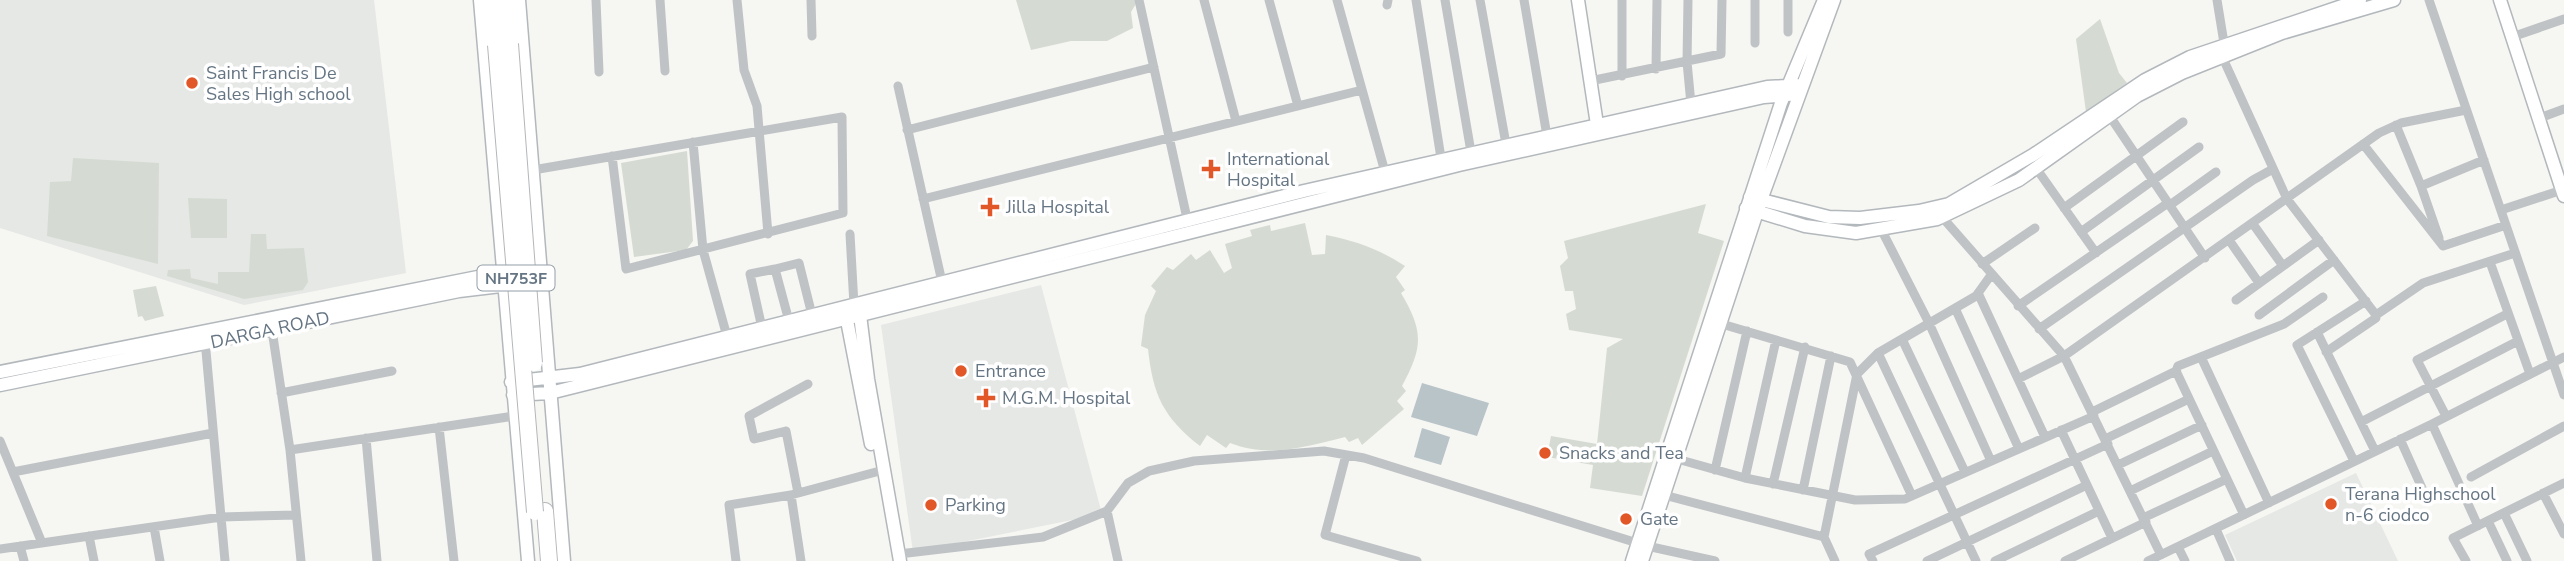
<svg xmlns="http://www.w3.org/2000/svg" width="2564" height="561" viewBox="0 0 2564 561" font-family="'Nunito Sans',sans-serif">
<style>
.built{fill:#e6e8e6}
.green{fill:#d5dbd2}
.water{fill:#b9c4c9}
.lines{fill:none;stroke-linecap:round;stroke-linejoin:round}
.secondary-casing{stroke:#b3b8bd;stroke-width:15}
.highway-casing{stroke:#b4b7ba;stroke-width:18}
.street{stroke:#bfc3c6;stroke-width:9}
.secondary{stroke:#fff;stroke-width:12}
.highway{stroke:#fff;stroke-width:16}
.highway-bridge-casing{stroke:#b4b7ba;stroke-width:18;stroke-linecap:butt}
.highway-bridge{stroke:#fff;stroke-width:16}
.poi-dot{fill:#e15728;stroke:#fff;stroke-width:2.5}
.labels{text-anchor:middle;stroke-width:7;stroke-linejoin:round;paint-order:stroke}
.shield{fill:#fff;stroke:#939ea8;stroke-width:2}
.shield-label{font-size:16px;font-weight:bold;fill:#657583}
.poi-label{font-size:18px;fill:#657583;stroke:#fff;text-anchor:start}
.street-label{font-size:18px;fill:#657583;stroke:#fff}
</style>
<rect width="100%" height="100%" fill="#f6f6f2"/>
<path class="built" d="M0 0H374L406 273 244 305 0 228Z
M1041 285 1102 514 913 552 881 325Z
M2356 473 2398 561H2237L2225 535Z"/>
<path class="green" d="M1016 0H1137V2L1131 12 1133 28 1107 41H1071L1031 50Z
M2100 19 2119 73 2127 83 2086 112 2076 39Z
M687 151 693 241 686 250 634 257 621 163Z
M73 158 159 163 158 264 47 236 50 182 71 181Z
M188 198 227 199V238H191Z
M1706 204 1698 233 1724 241 1642 496 1590 488 1593 465 1547 457 1551 436 1597 444 1607 348 1623 339 1569 330 1566 314 1576 309 1573 291H1565L1560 266 1568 258 1564 241Z
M1305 223 1312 255 1325 254 1326 235C1356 241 1379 249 1405 266L1396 277 1405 290 1401 293C1424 332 1423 347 1402 386L1406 391 1397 401 1404 409 1362 445 1358 438 1349 442 1345 437C1306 447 1269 458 1230 443L1226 448 1207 435 1200 446C1163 417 1153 395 1148 349L1141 346 1145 315 1156 291 1151 286 1167 267 1173 270 1191 254 1196 260 1210 250 1224 273 1232 268 1225 244 1252 236 1250 230 1270 225 1271 231Z
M251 234H266L267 249 304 248 308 282 303 290 244 299 167 276 168 270 190 269 191 278 218 284V272H249Z
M156 286 164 316 145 321 142 316 138 317 133 290Z"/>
<path class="water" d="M1422 383 1489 403 1477 436 1411 417Z
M1422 428 1450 437 1441 465 1414 457Z"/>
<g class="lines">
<defs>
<path id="secondary" d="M480 0 528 561
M519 0 564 561
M1578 0 1598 131
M2500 0 2564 196
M1750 197 1829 217 1860 218 1919 211 1949 204 2033 155 2145 80 2190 57 2360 0
M1746 208 1805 226 1856 233 1937 219 2019 180 2137 96 2182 73 2282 33 2394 0
M859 307 868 379 900 561
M845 310 871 444
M0 372 508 271
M511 382 580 374 1304 191 1767 87 1803 85
M0 385 459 291 510 285
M513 395 550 393 1459 165 1764 97 1799 94
M1632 561 1781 103 1824 0
M1642 561 1761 200 1834 0"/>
<path id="highway" d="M492 0 496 45
M506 0 510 44
M545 511 549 561"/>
</defs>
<use href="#secondary" class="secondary-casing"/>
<use href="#highway" class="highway-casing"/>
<path class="street" d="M596 0 599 72
M660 0 665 71
M737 0 744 70 757 106 768 234
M811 0 812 36
M1139 0 1188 223
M1204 0 1236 121
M1269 0 1298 106
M1337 0 1385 172
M1416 0 1441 158
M1445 0 1471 152
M1480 0 1506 144
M1524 0 1547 136
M1622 0V76
M1688 0 1687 62 1691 104
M2217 0 2224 43
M2429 0 2564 395
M1387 5 1388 0
M1788 32V0
M2512 37 2564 19
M1755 43V0
M2221 54 2287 199 2376 315 2423 283 2515 253
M1656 69 1657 0
M1590 81 1721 54 1722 0
M898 86 942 282
M2107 112 2205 258
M2537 119 2564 109
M2396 125 2421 186 2484 160
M907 130 1154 67
M693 142 703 250 728 340
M2363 144 2443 246 2506 225
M2036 168 2096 253
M533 170 842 117 843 213 626 269 612 156
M2421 186 2439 238
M923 199 1362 90
M2170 205 2216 172
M2064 208 2183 122
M2501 210 2562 190
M1942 217 2064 356 2161 555
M2253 224 2283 266
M1881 229 1929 323 1991 461
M2081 232 2199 147
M850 234 854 305
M2229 240 2259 283
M2490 262 2530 374
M1982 264 2035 228
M1978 293 2045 437
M2236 300 2319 240
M2018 306 2168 203
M1955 308 2019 449
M2259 315 2334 260
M789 321 775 269 799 263 812 315
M1715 322 1850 362 1912 496
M762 328 750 274 775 269
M2039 329 2253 180 2273 169
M272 330 290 450 301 561
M2317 332 2375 451
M1902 339 1965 472
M205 340 225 561
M2326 352 2376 318V315
M1878 353 1976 561
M2201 357 2269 503
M2176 371 2244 515
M2018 379 2064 356 2379 133 2401 123 2466 110
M281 393 392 371
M2092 412 2176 371 2178 366 2284 324 2323 297
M2446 416 2417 360 2507 314
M2361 422 2518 341
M2432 424 2478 526
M439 427 454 561
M2061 430 2112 538
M366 438 377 561
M2105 439 2189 399
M2400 439 2426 497
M0 441 42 543
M290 450 514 416
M1346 455 1325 535 1417 561
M1670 457 1745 478 1855 500 1905 499 2094 416
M2354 461 2297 345 2366 301
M2118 465 2202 425
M1715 470 1747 331
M13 472 213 433
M2471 477 2564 426
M1745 478 1776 340
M1773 484 1805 347
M1803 490 1831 356
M2130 491 2213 451
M798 493 786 431 754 439 749 416 808 384
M2543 493 2564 534
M791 495 801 561
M1664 495 1824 537 1835 561
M1107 511 1118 561
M2504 513 2527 561
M2143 518 2227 479
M2488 521 2507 561
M154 527 160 561
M2216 529 2230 561
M89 536 94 561
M1824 537 1857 374 1878 353 1976 296 1991 275
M20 546 24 561
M2178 547 2185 561
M0 549 221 517 296 515
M899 554 1043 537 1107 511 1128 483 1149 471 1194 461 1324 451 1364 458 1647 546 1715 561
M736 561 729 505 791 495 876 472
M1873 561 1869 554 2108 444
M1927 561 2087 485
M1995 561 2099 511
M2065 561 2146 522
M2148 561 2432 424 2564 357
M2466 561 2453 538 2564 483"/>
<use href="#secondary" class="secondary"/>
<use href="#highway" class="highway"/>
<defs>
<path id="highway-bridge" d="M510 44 534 363
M496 45 535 512"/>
</defs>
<use href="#highway-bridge" class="highway-bridge-casing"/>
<use href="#highway-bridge" class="highway-bridge"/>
</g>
<g class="poi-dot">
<circle cx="192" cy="83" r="7"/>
<path d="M1207.5 158.5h7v7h7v7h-7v7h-7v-7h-7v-7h7z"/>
<path d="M986.5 196.5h7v7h7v7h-7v7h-7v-7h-7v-7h7z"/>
<circle cx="961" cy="371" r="7"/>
<path d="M982.5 387.5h7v7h7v7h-7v7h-7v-7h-7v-7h7z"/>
<circle cx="1545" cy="453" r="7"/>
<circle cx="2331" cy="504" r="7"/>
<circle cx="931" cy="505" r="7"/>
<circle cx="1626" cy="519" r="7"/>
</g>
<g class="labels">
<rect class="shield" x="477.5" y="265.5" width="77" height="25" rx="5"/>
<g class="shield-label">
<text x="516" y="284">NH753F</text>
</g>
<g class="poi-label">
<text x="206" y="79">Saint Francis De<tspan x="206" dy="21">Sales High school</tspan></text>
<text x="1227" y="165">International<tspan x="1227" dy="21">Hospital</tspan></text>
<text x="1006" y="213">Jilla Hospital</text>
<text x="975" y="377">Entrance</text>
<text x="1002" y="404">M.G.M. Hospital</text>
<text x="1559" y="459">Snacks and Tea</text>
<text x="2345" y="500">Terana Highschool<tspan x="2345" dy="21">n-6 ciodco</tspan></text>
<text x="945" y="511">Parking</text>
<text x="1640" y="525">Gate</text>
</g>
<g class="street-label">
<text transform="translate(270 330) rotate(-12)" y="6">DARGA ROAD</text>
</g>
</g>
</svg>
